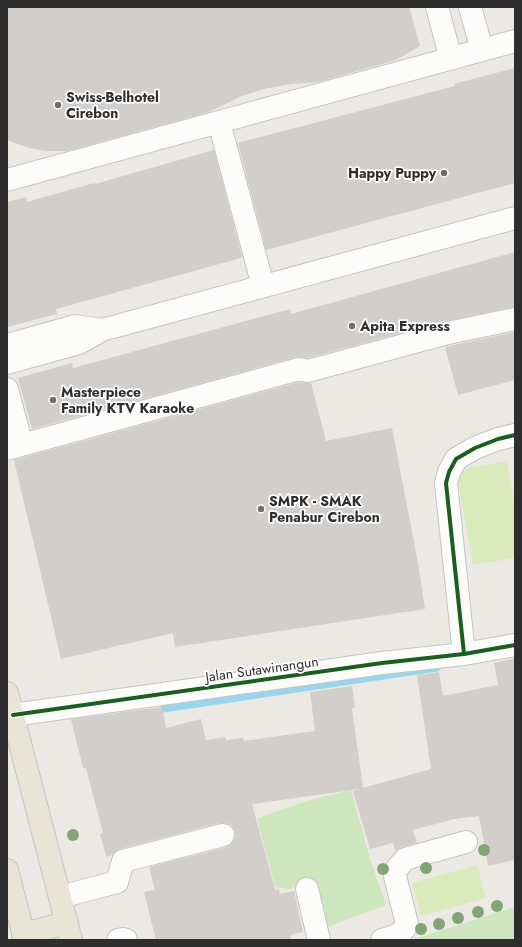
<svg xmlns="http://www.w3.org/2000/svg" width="522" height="947" viewBox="0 0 522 947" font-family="Jost,sans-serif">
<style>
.green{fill:#cee6be}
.pitch{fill:#d9eabb}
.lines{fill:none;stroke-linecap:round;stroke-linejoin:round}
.stream{stroke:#99d6ec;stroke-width:7}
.building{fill:#d1cecb}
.minor-casing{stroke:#c5c4c5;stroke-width:24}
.major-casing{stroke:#c6c5c4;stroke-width:24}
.minor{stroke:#fcfcfb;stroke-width:22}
.major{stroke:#e8e4d6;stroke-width:22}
.cycleway-casing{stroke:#fff;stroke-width:6}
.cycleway{stroke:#1b5e20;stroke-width:4}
.tree{fill:#82a575}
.poi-dot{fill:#706f6e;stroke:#fff;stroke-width:1.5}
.labels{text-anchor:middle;stroke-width:3.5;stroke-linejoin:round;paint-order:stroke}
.poi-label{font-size:14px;font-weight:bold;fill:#2e2e2e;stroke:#fff;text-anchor:start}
.street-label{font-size:14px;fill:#2e2e2e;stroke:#fff}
</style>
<rect width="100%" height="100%" fill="#ece8e4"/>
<path class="green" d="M351 790 371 862 386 904 384 906 327 927 316 881 288 889 275 887 257 818 310 800Z
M515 907V940H412Z"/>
<path class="pitch" d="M507 461 515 505V558L473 565 456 470Z
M477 865 486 898 421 916 412 883Z"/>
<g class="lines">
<path class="stream" d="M164 709 437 668"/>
</g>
<path class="building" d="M7 7H409L420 46 396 60 318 82 290 84 264 89 242 96 209 112 67 151H45L29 148 7 140Z
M515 68V183L266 250 238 143 455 86 454 84Z
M214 150 242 257H241V258L56 309 57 314 7 327V202L26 197 27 202 94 183 95 184Z
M515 252V307L445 321 308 358 296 357 32 429 18 378 72 363 73 368 290 309 291 314Z
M515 332V380L458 395 445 347Z
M299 382 311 383 326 441 392 428 418 563 425 609 175 647 173 633 61 659 14 460Z
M515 658V860L488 866 479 816 454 819 413 830 417 843 402 847 395 851 393 843 370 849 353 791 360 789 252 804 275 890 279 889 280 894 294 891 303 932 290 935 291 940H156L144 892 155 890 149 867 226 847 231 844 235 839V831L232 826 227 823H220L120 849 115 852 112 855 106 857 100 834 103 833 86 768H83L71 719 162 707 166 728 201 719 206 740 225 737 226 740 243 738 244 741 315 731 310 692 352 686 355 708H352L363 788 431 769 417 675 439 672 443 696 498 685 494 663Z"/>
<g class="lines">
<defs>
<path id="minor" d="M437 7 451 59
M470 7 482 50
M219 122 263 286
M7 180 515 41
M7 345 75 326 102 330
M7 363 79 343 102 330 515 218
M7 389 20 438
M7 449 299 369 308 371 448 333 515 319
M464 654 446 483 449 472 456 459 475 448 498 439 515 435
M13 715 382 663 464 654 515 645
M307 889 319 940
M60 897 117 882 123 861 223 835
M118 940 123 939 126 940
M382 940C394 937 402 935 407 924L394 872 405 859 466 842"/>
<path id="major" d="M7 693 71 940
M7 870 25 940
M23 934 67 923"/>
</defs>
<use href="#minor" class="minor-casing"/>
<use href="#major" class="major-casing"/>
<use href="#minor" class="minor"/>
<use href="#major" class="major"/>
<defs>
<path id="cycleway" d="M464 654 446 483 449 472 456 459 475 448 498 439 515 435
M13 715 382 663 464 654 515 645"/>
</defs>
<use href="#cycleway" class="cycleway-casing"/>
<use href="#cycleway" class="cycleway"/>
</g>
<g class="tree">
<circle cx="73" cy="835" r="6"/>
<circle cx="484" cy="850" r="6"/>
<circle cx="426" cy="868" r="6"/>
<circle cx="383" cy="869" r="6"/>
<circle cx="497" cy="906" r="6"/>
<circle cx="478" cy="912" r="6"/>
<circle cx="458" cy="918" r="6"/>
<circle cx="439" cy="924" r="6"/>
<circle cx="421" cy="929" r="6"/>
</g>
<g class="poi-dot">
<circle cx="58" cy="105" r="4"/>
<circle cx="444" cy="173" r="4"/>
<circle cx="352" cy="326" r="4"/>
<circle cx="53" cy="400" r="4"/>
<circle cx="261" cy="509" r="4"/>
</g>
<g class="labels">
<g class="poi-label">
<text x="66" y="102">Swiss-Belhotel<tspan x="66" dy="16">Cirebon</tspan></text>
<text x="436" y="178" text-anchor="end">Happy Puppy</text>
<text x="360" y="331">Apita Express</text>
<text x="61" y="397">Masterpiece<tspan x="61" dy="16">Family KTV Karaoke</tspan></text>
<text x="269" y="506">SMPK - SMAK<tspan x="269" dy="16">Penabur Cirebon</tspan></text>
</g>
<g class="street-label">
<text transform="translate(262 669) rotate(-8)" y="5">Jalan Sutawinangun</text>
</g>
</g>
<rect width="522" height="947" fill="none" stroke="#2e2e2e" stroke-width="16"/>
</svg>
